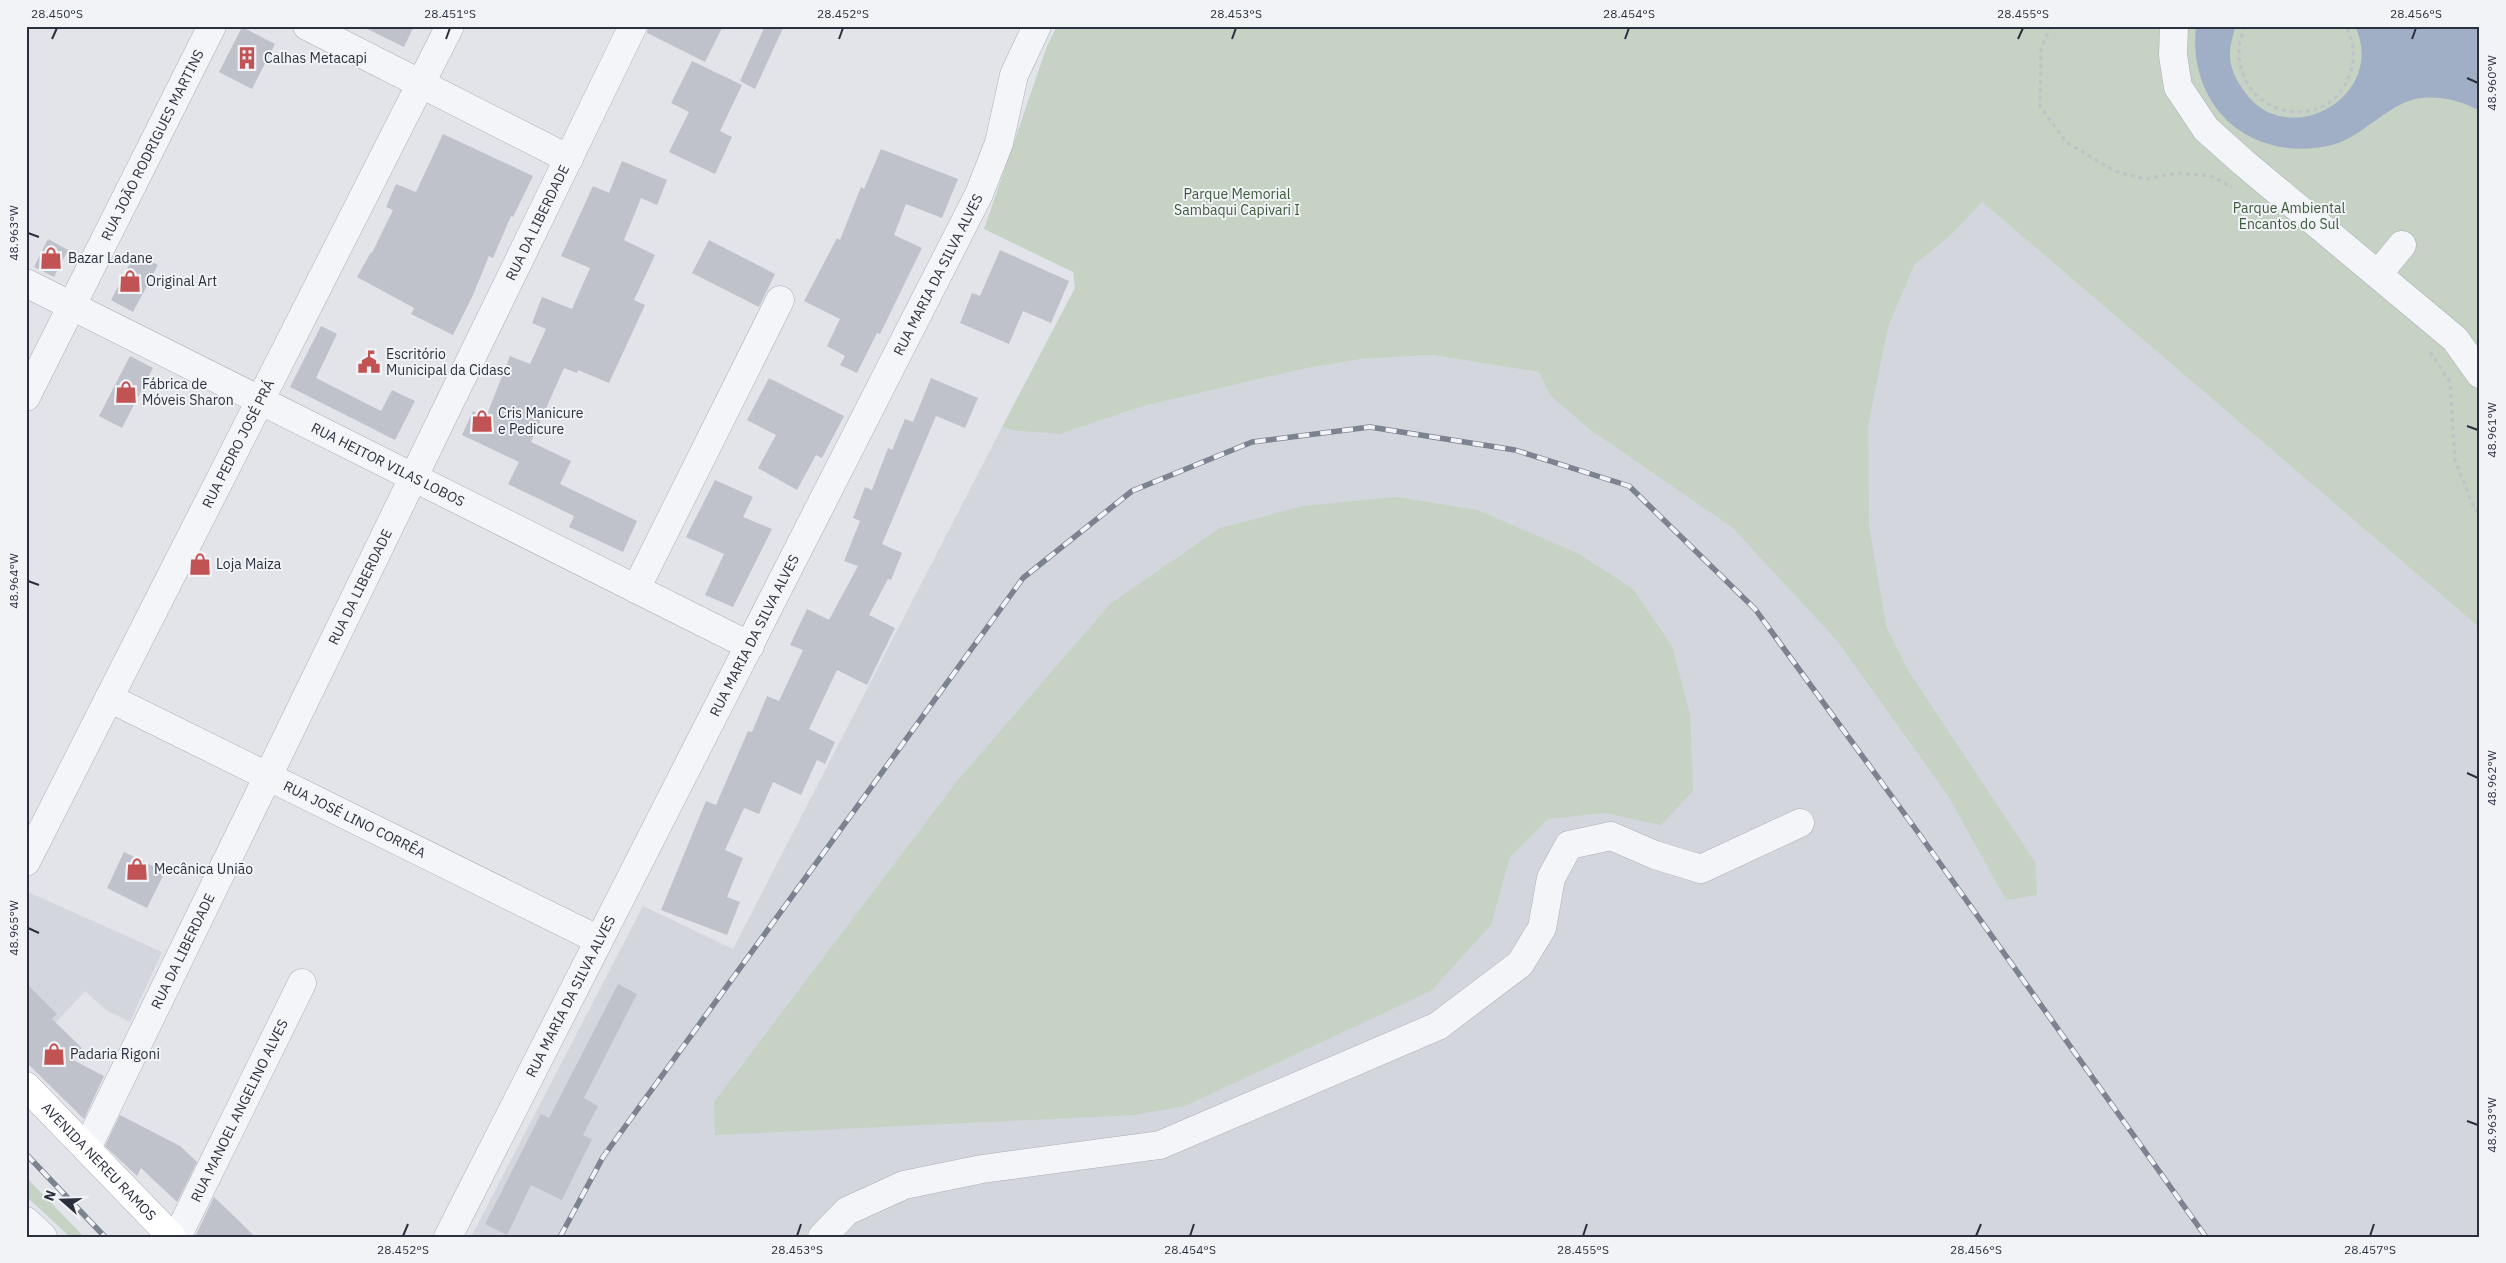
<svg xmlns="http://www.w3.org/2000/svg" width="2506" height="1263" viewBox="0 0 2506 1263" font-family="'IBM Plex Sans',sans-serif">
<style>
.built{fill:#d4d6de}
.green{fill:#c5d2c4}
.water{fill:#a0aec6}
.building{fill:#bfc2cb}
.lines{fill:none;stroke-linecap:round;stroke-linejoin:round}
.minor-casing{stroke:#abaeb6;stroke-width:29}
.major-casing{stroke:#a2a7b4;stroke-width:29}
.path{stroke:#c0c2c8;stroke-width:3;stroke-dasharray:4 4;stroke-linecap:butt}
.minor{stroke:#f4f5f8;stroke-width:28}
.major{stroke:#fff;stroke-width:28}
.rail-casing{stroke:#7d8291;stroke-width:5.5}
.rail{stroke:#f1f3f6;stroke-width:4;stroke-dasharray:11;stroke-linecap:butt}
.ticks{fill:none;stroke:#2b303f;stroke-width:2}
.labels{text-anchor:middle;stroke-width:4;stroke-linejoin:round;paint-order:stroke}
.poi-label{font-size:14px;fill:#2b303f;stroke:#f1f3f6;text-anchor:start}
.street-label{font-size:14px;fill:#2b303f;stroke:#f1f3f6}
.park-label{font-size:14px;fill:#3c5a3a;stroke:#f1f3f6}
.neatline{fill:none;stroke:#2b303f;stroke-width:2}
.ticks-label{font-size:12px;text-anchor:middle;fill:#2b303f}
</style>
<rect width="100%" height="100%" fill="#e2e4e9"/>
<path class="built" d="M1776 26 2480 628V1237H471L643 906 733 949 1002 427 1017 431 1060 434 1140 407 1302 369 1362 359 1432 355 1539 372Z
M26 891 162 952 130 1022 106 1010 85 991 26 1055Z"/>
<path class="green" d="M1057 26H2480V628L1982 202 1953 233 1914 265 1888 327 1868 426 1869 526 1886 626 1909 672 2035 862 2037 895 2006 900 1947 794 1838 642 1733 528 1588 428 1550 395 1539 372 1432 355 1362 359 1302 369 1140 407 1060 434 1017 431 1002 427 1075 288 1073 272 984 229 1047 46Z
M1396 497 1478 510 1579 554 1633 589 1672 646 1690 714 1693 791 1661 825 1604 813 1548 819 1510 857 1491 925 1431 991 1185 1106 1134 1115 715 1135 714 1102 957 781 1110 604 1220 528 1303 506Z
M26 1177 84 1237H70L26 1196Z"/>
<path class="water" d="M2196 26H2235C2234 34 2230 44 2230 52 2229 65 2235 78 2242 88 2284 155 2389 97 2355 26H2480V111C2462 101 2442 96 2422 98 2391 100 2362 138 2332 145 2252 164 2187 108 2196 26Z"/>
<path class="building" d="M361 26H414L404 47Z
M648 26H723L705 62 647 33Z
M765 26H784L755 89 740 81Z
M242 27 275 44 252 89 219 72Z
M692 61 742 85 720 131 732 137 715 174 669 152 689 112 671 103Z
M443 134 533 176 513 217 511 216 493 258 489 256 473 295 453 335 411 314 414 308 357 277 371 252 372 253 393 210 386 207 396 184 416 192Z
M881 149 958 179 942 218 906 204 894 235 922 248 880 334 877 333 857 373 840 365 845 356 827 346 840 319 804 301 837 238 840 240 861 187 864 189Z
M622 161 667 180 657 205 641 198 624 240 655 255 634 300 645 305 609 383 578 370 577 373 564 368 531 442 571 461 560 484 637 521 623 552 569 527 574 516 508 484 519 462 462 435 473 411 486 417 510 356 530 364 546 329 532 323 542 297 572 309 590 268 561 256 593 186 609 193Z
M48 239 68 250 54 277 34 267Z
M709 240 775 274 759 307 692 273Z
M1000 250 1069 281 1051 323 1023 311 1009 344 960 323 972 293 980 296Z
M135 254 158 265 133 312 111 300Z
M321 326 337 334 316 378 381 411 392 390 415 401 395 440 290 387Z
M130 356 153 368 122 428 99 416Z
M769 378 844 416 822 458 816 455 797 490 758 468 776 435 747 420Z
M931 378 978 398 965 428 936 416 882 544 902 553 891 580 888 579 869 615 895 628 867 685 837 670 809 729 835 742 825 764 817 760 801 795 773 782 759 814 744 808 725 850 743 858 727 897 740 902 727 935 661 910 706 801 716 805 748 731 752 732 767 696 779 701 803 650 790 645 807 609 829 620 858 566 844 561 860 521 853 518 865 487 872 490 888 448 892 450 905 419 913 422Z
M715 480 753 497 743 517 772 529 733 607 705 595 724 554 686 537Z
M124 852 165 872 147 908 107 888Z
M26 983 57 1014 52 1019 82 1048 71 1059 104 1076 84 1119 26 1062Z
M618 984 637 994 584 1098 598 1106 583 1135 592 1139 562 1200 531 1185 507 1235 485 1224 541 1114 549 1118Z
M120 1115 180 1146 197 1162 177 1202 141 1168 137 1176 105 1146Z
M214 1197 234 1216 255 1237H195Z"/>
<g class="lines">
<defs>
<g id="minor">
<path d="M307 26 569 159"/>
<path d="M2174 26 2173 55 2178 87 2206 129 2244 163 2455 339 2480 374"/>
<path d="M2378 274 2402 245"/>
<path id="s1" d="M26 283 750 646"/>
<path id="s2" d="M26 397 212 26"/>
<path d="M636 589 780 300"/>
<path id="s3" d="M109 698 599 940"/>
<path id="s4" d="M26 862 450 26"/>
<path id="s5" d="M87 1148 633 26"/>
<path d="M26 1221 43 1237"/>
<path id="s6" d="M177 1237 302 983"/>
<path id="s7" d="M448 1237 979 194 999 143 1014 75 1037 26"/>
<path d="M822 1237 847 1211 904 1185 982 1169 1160 1145 1438 1026 1520 964 1542 928 1551 878 1569 845 1611 836 1655 855 1701 869 1800 823"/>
</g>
<g id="major">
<path id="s8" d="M26 1086 172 1237"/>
</g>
</defs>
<use href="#minor" class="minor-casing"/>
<use href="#major" class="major-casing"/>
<path class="path" d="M2051 26 2041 48 2040 106 2066 142 2115 171 2145 179 2178 173 2211 176 2232 187
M2245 26C2243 33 2239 41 2239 48 2236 116 2327 138 2350 74 2356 57 2354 42 2346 26
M2430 352 2450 382 2455 460 2474 508 2480 514"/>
<use href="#minor" class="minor"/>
<use href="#major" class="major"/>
<defs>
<path id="rail" d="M26 1154 105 1237
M560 1237 603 1157 1023 578 1132 491 1252 442 1370 427 1515 450 1629 486 1755 609 1917 831 2206 1237"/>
</defs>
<use href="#rail" class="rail-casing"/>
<use href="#rail" class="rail"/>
</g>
<path class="ticks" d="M52 39 57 28M446 39 450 28M839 39 843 28M1232 39 1236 28M1625 39 1629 28M2018 39 2023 28M2412 39 2416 28M2467 78 2478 83M28 233 39 237M2467 426 2478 430M28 581 39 585M2467 773 2478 778M28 928 39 933M2467 1121 2478 1125M403 1236 408 1224M797 1236 801 1224M1190 1236 1194 1224M1583 1236 1587 1224M1976 1236 1981 1224M2370 1236 2374 1224"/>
<defs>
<symbol id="building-bare" viewBox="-9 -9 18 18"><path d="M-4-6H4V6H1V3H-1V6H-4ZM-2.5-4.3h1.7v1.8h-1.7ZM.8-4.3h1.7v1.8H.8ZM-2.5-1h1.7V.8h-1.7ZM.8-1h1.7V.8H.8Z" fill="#c25355" stroke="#f1f3f6" stroke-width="2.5" paint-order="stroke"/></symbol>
<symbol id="shop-bare" viewBox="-9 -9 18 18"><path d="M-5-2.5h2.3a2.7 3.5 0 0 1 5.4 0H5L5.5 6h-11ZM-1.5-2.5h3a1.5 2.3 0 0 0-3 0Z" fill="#c25355" stroke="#f1f3f6" stroke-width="2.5" paint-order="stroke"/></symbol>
<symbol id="civic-bare" viewBox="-9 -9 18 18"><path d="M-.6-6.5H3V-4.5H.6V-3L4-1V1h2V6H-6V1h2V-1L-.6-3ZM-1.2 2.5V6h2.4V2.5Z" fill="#c25355" stroke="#f1f3f6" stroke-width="2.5" paint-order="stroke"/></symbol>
</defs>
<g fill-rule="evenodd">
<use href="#building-bare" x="231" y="42" width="32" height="32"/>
<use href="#shop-bare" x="35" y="242" width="32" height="32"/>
<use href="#shop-bare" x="114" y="265" width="32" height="32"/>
<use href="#civic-bare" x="353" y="346" width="32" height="32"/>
<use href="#shop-bare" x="110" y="376" width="32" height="32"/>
<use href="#shop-bare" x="466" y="405" width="32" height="32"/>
<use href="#shop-bare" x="184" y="548" width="32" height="32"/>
<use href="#shop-bare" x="121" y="853" width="32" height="32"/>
<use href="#shop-bare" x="38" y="1038" width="32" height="32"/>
</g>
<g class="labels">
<g class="poi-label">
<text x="264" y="63">Calhas Metacapi</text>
<text x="68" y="263">Bazar Ladane</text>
<text x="146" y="286">Original Art</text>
<text x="386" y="359">Escritório<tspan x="386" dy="16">Municipal da Cidasc</tspan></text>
<text x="142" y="389">Fábrica de<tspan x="142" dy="16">Móveis Sharon</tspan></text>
<text x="498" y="418">Cris Manicure<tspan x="498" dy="16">e Pedicure</tspan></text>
<text x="216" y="569">Loja Maiza</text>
<text x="154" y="874">Mecânica União</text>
<text x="70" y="1059">Padaria Rigoni</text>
</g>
<g class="street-label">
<text dy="5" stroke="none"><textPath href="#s2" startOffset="282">RUA JOÃO RODRIGUES MARTINS</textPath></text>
<text dy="5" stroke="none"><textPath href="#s5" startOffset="1029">RUA DA LIBERDADE</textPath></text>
<text dy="5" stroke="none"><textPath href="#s7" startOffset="1080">RUA MARIA DA SILVA ALVES</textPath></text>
<text dy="5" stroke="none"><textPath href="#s4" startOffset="469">RUA PEDRO JOSÉ PRÁ</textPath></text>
<text dy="5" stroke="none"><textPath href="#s1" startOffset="405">RUA HEITOR VILAS LOBOS</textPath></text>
<text dy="5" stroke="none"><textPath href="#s5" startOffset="624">RUA DA LIBERDADE</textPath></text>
<text dy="5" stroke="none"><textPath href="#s7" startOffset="675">RUA MARIA DA SILVA ALVES</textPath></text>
<text dy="5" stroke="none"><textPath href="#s3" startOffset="274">RUA JOSÉ LINO CORRÊA</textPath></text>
<text dy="5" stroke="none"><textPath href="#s5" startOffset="219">RUA DA LIBERDADE</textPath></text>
<text dy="5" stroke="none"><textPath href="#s7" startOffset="270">RUA MARIA DA SILVA ALVES</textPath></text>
<text dy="5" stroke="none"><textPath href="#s6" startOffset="141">RUA MANOEL ANGELINO ALVES</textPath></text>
<text dy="5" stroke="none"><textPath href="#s8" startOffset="105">AVENIDA NEREU RAMOS</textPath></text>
</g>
<g class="park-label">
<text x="1237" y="199">Parque Memorial<tspan x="1237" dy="16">Sambaqui Capivari I</tspan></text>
<text x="2289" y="213">Parque Ambiental<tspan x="2289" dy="16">Encantos do Sul</tspan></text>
</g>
</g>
<rect width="2506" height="1263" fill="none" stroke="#f1f3f6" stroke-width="55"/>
<g transform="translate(62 1200) rotate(290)" stroke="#f1f3f6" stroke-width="4" paint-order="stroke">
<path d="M0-4L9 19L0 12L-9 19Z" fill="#2b303f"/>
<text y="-8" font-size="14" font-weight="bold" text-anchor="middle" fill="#2b303f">N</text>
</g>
<rect x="28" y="28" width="2450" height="1208" class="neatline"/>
<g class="ticks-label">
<text x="57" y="18">28.450°S</text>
<text x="450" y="18">28.451°S</text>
<text x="843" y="18">28.452°S</text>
<text x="1236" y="18">28.453°S</text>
<text x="1629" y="18">28.454°S</text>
<text x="2023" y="18">28.455°S</text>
<text x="2416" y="18">28.456°S</text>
<text transform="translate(2492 83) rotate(-90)" y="4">48.960°W</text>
<text transform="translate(14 233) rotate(-90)" y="4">48.963°W</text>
<text transform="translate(2492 430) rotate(-90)" y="4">48.961°W</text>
<text transform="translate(14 581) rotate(-90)" y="4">48.964°W</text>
<text transform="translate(2492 778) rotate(-90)" y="4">48.962°W</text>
<text transform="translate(14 928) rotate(-90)" y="4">48.965°W</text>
<text transform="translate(2492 1125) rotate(-90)" y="4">48.963°W</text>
<text x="403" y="1254">28.452°S</text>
<text x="797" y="1254">28.453°S</text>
<text x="1190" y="1254">28.454°S</text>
<text x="1583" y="1254">28.455°S</text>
<text x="1976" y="1254">28.456°S</text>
<text x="2370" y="1254">28.457°S</text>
</g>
</svg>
